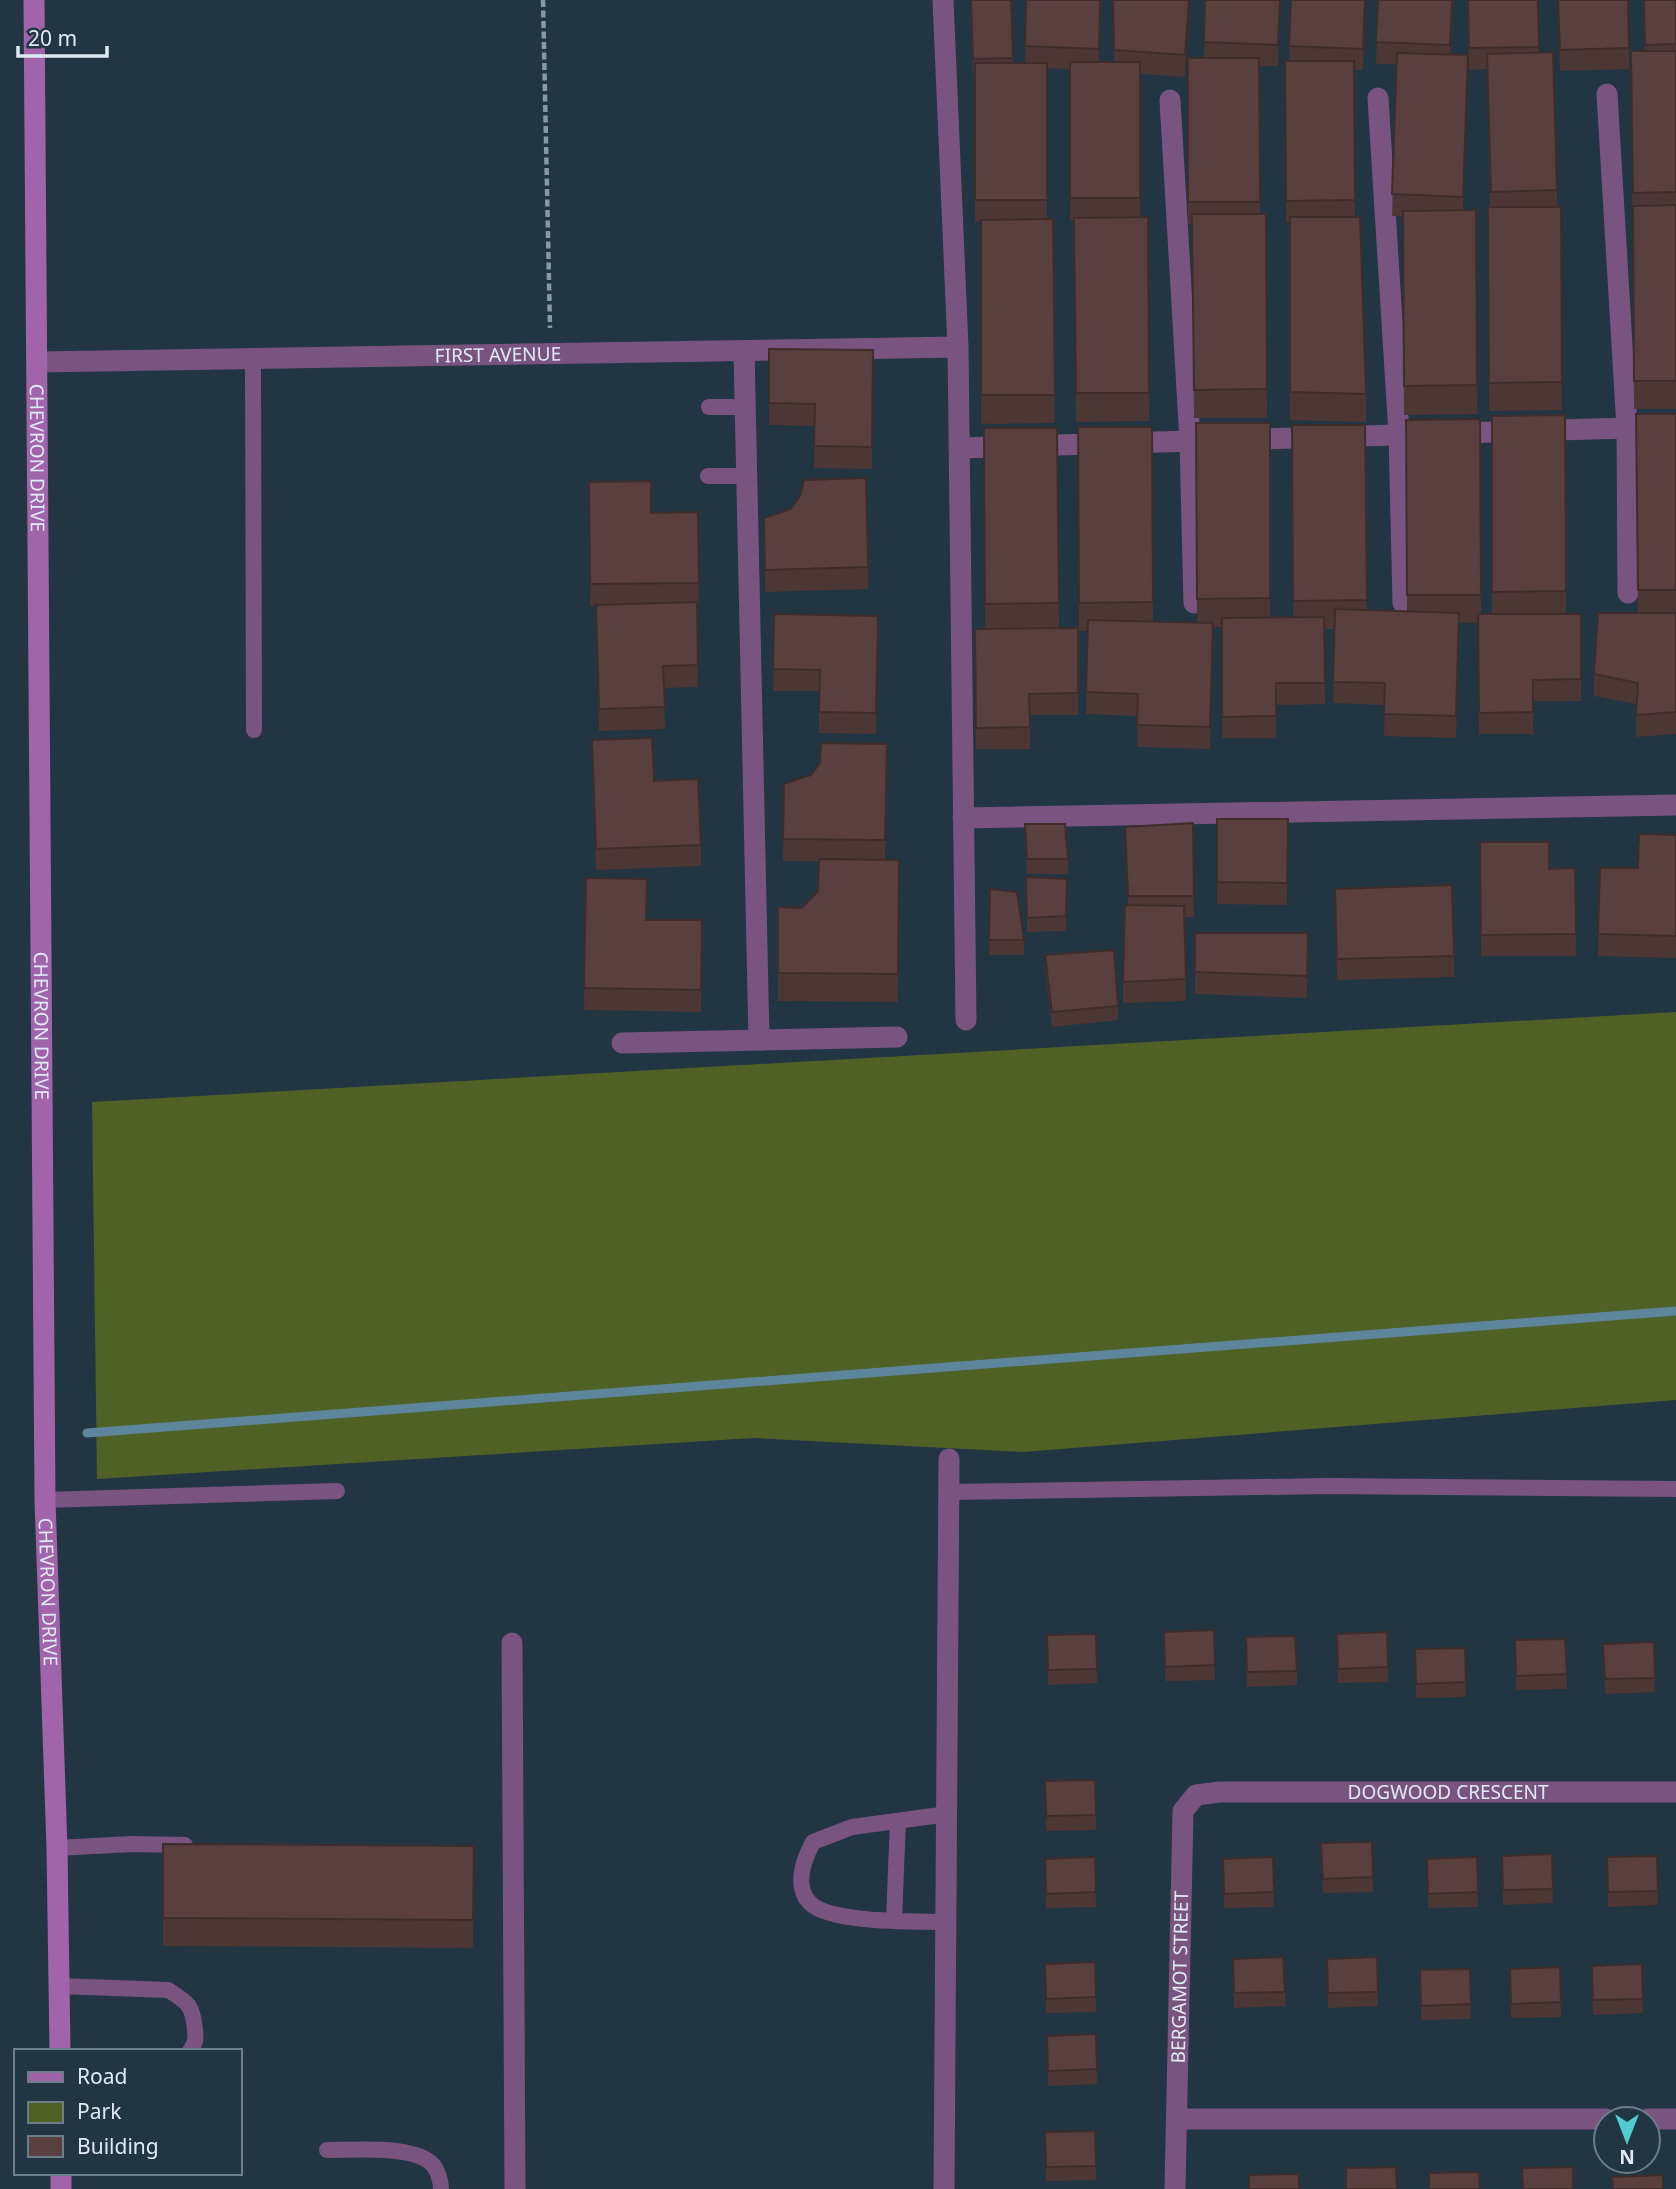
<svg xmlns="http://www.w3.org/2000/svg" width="1676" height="2189" viewBox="0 0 1676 2189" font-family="'Noto Sans',sans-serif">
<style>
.green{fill:#4f6124}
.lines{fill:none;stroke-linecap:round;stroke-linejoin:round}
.stream{stroke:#5d869c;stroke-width:9}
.path{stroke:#8998a3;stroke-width:4.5;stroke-dasharray:7 3.5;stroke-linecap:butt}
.lane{stroke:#7a5480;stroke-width:16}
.street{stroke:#7a5480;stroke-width:21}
.secondary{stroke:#a164aa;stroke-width:21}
.wall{fill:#4d3735}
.shaded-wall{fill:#3e2d2b}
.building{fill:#59403e;stroke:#3e2d2b;stroke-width:2}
.labels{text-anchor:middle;stroke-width:5;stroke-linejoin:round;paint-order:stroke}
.street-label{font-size:19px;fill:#dfeaf4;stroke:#223543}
</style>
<rect width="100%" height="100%" fill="#223543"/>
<path class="green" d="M1676 1012V1400L1023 1452 754 1438 97 1479 92 1102Z"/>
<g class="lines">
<path class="stream" d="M87 1433 1676 1311"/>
<path class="path" d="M543 0 550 328"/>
<path class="lane" d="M253 359 254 730
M709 407H745
M708 476H747
M949 1492 1326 1486 1676 1489
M45 1500 337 1491
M57 1848 132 1844 185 1845
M894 1920 898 1821
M947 1922C918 1921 828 1924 809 1902 794 1885 804 1859 813 1842L852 1827 948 1814
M59 1986 168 1990C188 2002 193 2006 195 2030 196 2039 196 2042 190 2051
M327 2150C353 2150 411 2145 431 2163 437 2168 441 2181 441 2189"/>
<g class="street">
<path d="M943 0 958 347 966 1020"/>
<path d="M1607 94 1627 428 1628 593"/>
<path d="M1378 98 1399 434 1403 603"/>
<path d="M1170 100 1190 441 1194 603"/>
<path d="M744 351 759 1040"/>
<path id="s1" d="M38 362 958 347"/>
<path d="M959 448 1627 428"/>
<path d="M963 818 1676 805"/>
<path d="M622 1043 897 1037"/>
<path d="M512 1643 515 2189"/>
<path d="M1177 2119H1606"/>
<path d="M1648 2119H1676"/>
<path d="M944 2189 949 1459"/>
<path id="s2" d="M1175 2189 1183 1811 1196 1795 1220 1792H1676"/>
</g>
<g class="secondary">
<path id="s3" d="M34 0 45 1500 57 1848 60 2051"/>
<path d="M61 2173V2189"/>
</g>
</g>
<path class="wall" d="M970 0H1011L1013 63H1025L1026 0H1101L1099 62H1114L1113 0H1191L1185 77 1140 74V217H1148L1149 421 1076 422 1074 220H1070V69L1047 68V219H1053L1055 423 981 424V222H975V73L973 74Z
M1205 0H1281L1278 66H1259L1260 214H1266L1267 418H1194L1192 224H1188V58H1204Z
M1291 0H1366L1363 70H1354L1355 217 1366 394V422L1290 420V222H1286L1285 61H1289Z
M1378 0H1453L1451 55 1468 77 1463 211 1476 210 1477 414 1404 415 1403 216H1392L1396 64H1376Z
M1467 0H1538L1539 53 1557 190V207H1561L1562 410 1489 411 1488 207H1490L1487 69 1469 70Z
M1558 0H1628L1629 69 1560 71Z
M1644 0H1676V409H1634L1631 51H1645Z
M769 349 873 350 872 469 814 468V426L769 425Z
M1636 414H1676V734L1636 737V704L1594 696V674L1638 613Z
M1565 415 1566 614H1581V701H1533V734H1479L1478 623H1459L1456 738 1384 736 1385 705 1333 703 1334 629H1324L1325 704 1276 705V738H1222V627H1213L1210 749 1137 747 1138 716 1086 714 1088 631H1079L1078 427H1152L1153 622 1197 623 1196 423H1270V618L1293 617 1292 425H1365L1367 610 1407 611 1406 420 1480 419 1481 614H1492V416Z
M984 428H1057L1059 628H1078V715H1030V749H976L975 629H985Z
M589 482 651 513 698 512 699 605H697L698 687 664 688 665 729 599 731 596 606H590Z
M764 518 868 567V589L765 592Z
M774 614 878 616 876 734 819 733V691H773Z
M592 740 654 781 701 845V866L596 870Z
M887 744 885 859 899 860 898 1002 778 1001V907L802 908 818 891 819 861H783L784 784 811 775Z
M1217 819H1288L1287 905 1217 904Z
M1193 823 1194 917H1185L1186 1001 1123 1003V982L1128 905 1125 827Z
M1025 824 1068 859V874H1027Z
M1676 835V958L1598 956V934L1638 868Z
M1480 842 1549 869 1575 868 1576 956H1481Z
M1026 877 1067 879 1066 931 1027 932Z
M586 878 646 920H702L701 1012 584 1010Z
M990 889 1024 940V955H989Z
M1335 889 1454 956V977L1337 980Z
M1195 933H1308L1307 998 1195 994Z
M1045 955 1118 1006V1020L1052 1027 1045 969Z
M1214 1630 1215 1680 1165 1681 1164 1632Z
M1387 1632 1388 1682 1338 1683 1337 1634Z
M1096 1634 1097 1683 1048 1685 1047 1635Z
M1246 1637 1297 1671V1685L1247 1687Z
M1515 1640 1567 1674V1689L1516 1690Z
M1654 1642 1655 1692 1605 1694 1603 1644Z
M1465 1648 1466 1697 1416 1698 1415 1649Z
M1095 1780 1096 1830 1046 1831 1045 1781Z
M1372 1842 1373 1892 1323 1893 1321 1843Z
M163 1844 474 1846 473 1948 163 1946Z
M1552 1854 1553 1903 1503 1905 1502 1856Z
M1657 1856 1658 1905 1608 1907 1607 1857Z
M1095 1857 1096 1907 1046 1908 1045 1859Z
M1477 1857 1478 1907 1428 1908 1427 1859Z
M1223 1859 1274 1892V1907L1224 1908Z
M1377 1957 1378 2006 1328 2008 1327 1959Z
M1233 1959 1285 1992V2006L1234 2008Z
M1095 1962 1096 2012 1046 2013 1045 1964Z
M1642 1964 1643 2013 1593 2015 1592 1966Z
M1560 1967 1561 2017 1511 2018 1510 1969Z
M1470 1969 1471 2019 1421 2020 1420 1970Z
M1096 2034 1097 2084 1048 2086 1047 2036Z
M1095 2131 1096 2180 1046 2181 1045 2132Z"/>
<path class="shaded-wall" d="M1100 0H1101L1099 70V49Z
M1189 0H1191V3L1185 77V55Z
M1280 0H1281L1278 66V45Z
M1365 0H1366L1363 70V49Z
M1452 0H1453L1450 66V45Z
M1468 55V77L1463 218V197Z"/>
<path class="building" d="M971 0H1011L1013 58 973 59Z
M1026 0H1100L1099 49 1025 46Z
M1113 0H1189L1185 55 1114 50Z
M1205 0H1280L1278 45 1204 42Z
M1291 0H1365L1363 49 1289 46Z
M1378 0H1452L1450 45 1376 42Z
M1468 0H1538L1539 47 1469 48Z
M1558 0H1628L1629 48 1560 50Z
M1644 0H1676V44L1645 45Z
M1631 51H1676V192L1633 193Z
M1553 52 1557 190 1491 192 1487 54Z
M1397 53 1468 55 1463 197 1392 194Z
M1188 58H1259L1260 202H1188Z
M1285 61H1354L1355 200 1286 201Z
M1070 62H1140V198H1070Z
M975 63H1047V200H975Z
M1676 205V381H1634L1633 206Z
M1488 207H1561L1562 382 1489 383Z
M1476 210 1477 385 1404 386 1403 211Z
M1192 214H1266L1267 389 1194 390Z
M1148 217 1149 393H1076L1074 218Z
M1290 217H1360L1366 394 1290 392Z
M1053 219 1055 395H981V220Z
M769 349 873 350 872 447 814 446 815 404 769 403Z
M1636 414H1676V590H1638Z
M1565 415 1566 591 1492 592V416Z
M1480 419 1481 595H1407L1406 420Z
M1196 423H1270V598L1197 599Z
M1292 425H1365L1367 600 1293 601Z
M1078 427H1152L1153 602 1079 603Z
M984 428H1057L1059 603 985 604Z
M866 478 868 567 765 570 764 518 791 509 800 496 804 480Z
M651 481V513L698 512 699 583 590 584 589 482Z
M697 602 698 665 663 666 665 707 599 709 596 605Z
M1335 609 1459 613 1456 716 1384 714 1385 683 1333 682Z
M1598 613H1676V712L1636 715 1638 683 1594 674Z
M774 614 878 616 876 713 819 712 820 670 773 669Z
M1478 614H1581V679L1533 680V712L1479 713Z
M1324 617 1325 683H1276V716L1222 717V618Z
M1088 620 1213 623 1210 727 1137 725 1138 694 1086 692Z
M1078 628V693L1029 694 1030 727 976 728 975 629Z
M652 738 654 781 698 779 701 845 596 849 592 740Z
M821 743 887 744 885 840 783 839 784 784 811 775 820 763Z
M1217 819H1288L1287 883 1217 882Z
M1193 823 1194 896H1128L1125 827Z
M1025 824H1065L1068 859H1027Z
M1639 834 1676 835V936L1598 934 1600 868H1638Z
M1480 842H1549V869L1575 868 1576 934 1481 935Z
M819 859 899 860 898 974 778 973V907L802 908 818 891Z
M1026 877 1067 879 1066 916 1027 918Z
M586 878 647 879 646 920H702L701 990 584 988Z
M1452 885 1454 956 1337 959 1335 889Z
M990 889 1017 892 1024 940H989Z
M1125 905 1184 906 1186 979 1123 982Z
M1195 933H1308L1307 976 1195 972Z
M1114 950 1118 1006 1052 1012 1045 955Z
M1214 1630 1215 1665 1165 1667 1164 1632Z
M1387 1632 1388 1667 1338 1669 1337 1634Z
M1096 1634 1097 1669 1048 1670 1047 1635Z
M1295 1636 1297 1671 1247 1672 1246 1637Z
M1565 1639 1567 1674 1516 1676 1515 1640Z
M1654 1642 1655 1678 1605 1679 1603 1644Z
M1465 1648 1466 1682 1416 1684 1415 1649Z
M1095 1780 1096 1815 1046 1816 1045 1781Z
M1372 1842 1373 1877 1323 1879 1321 1843Z
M163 1844 474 1846 473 1920 163 1918Z
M1552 1854 1553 1889 1503 1890 1502 1856Z
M1657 1856 1658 1891 1608 1892 1607 1857Z
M1095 1857 1096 1892 1046 1894 1045 1859Z
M1273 1857 1274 1892 1224 1894 1223 1859Z
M1477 1857 1478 1892 1428 1894 1427 1859Z
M1283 1957 1285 1992 1234 1993 1233 1959Z
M1377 1957 1378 1992 1328 1993 1327 1959Z
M1095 1962 1096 1997 1046 1999 1045 1964Z
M1642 1964 1643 1999 1593 2000 1592 1966Z
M1560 1967 1561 2002 1511 2004 1510 1969Z
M1470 1969 1471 2004 1421 2006 1420 1970Z
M1096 2034 1097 2069 1048 2071 1047 2036Z
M1095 2131 1096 2166 1046 2167 1045 2132Z
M1396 2167 1397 2189H1346V2168Z
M1573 2167V2189H1523L1522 2168Z
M1479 2172 1480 2189H1429V2173Z
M1299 2174V2189H1249V2175Z
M1663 2175V2189H1613L1612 2177Z"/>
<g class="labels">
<g class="street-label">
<text dy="7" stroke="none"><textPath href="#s1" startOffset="460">FIRST AVENUE</textPath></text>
<text dy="7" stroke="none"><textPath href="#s3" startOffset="458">CHEVRON DRIVE</textPath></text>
<text dy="7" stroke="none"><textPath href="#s3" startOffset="1026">CHEVRON DRIVE</textPath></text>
<text dy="7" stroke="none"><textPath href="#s3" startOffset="1592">CHEVRON DRIVE</textPath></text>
<text dy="7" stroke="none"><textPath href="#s2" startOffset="651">DOGWOOD CRESCENT</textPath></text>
<text dy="7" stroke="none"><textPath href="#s2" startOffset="212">BERGAMOT STREET</textPath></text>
</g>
</g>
<rect x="14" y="2049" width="228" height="126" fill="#223543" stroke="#6e7d8a" stroke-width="2"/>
<rect x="28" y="2072" width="35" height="10" fill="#a164aa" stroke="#6e7d8a" stroke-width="2"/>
<text x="77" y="2084" font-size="21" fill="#dfeaf4">Road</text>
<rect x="28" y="2102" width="35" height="21" fill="#4f6124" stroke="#6e7d8a" stroke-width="2"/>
<text x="77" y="2119" font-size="21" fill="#dfeaf4">Park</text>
<rect x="28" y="2136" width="35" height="21" fill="#59403e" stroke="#6e7d8a" stroke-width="2"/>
<text x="77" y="2154" font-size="21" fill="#dfeaf4">Building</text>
<g transform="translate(1627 2140) rotate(180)"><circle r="33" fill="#223543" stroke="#6e7d8a" stroke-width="2"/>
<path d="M0-5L12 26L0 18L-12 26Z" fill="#52cdcf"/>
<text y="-10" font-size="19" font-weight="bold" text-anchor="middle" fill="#dfeaf4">N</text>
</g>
<path d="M18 46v10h89v-10" fill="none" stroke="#dfeaf4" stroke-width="3.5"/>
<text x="28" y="46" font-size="21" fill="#dfeaf4" stroke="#223543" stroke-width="5" paint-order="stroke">20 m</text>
</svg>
